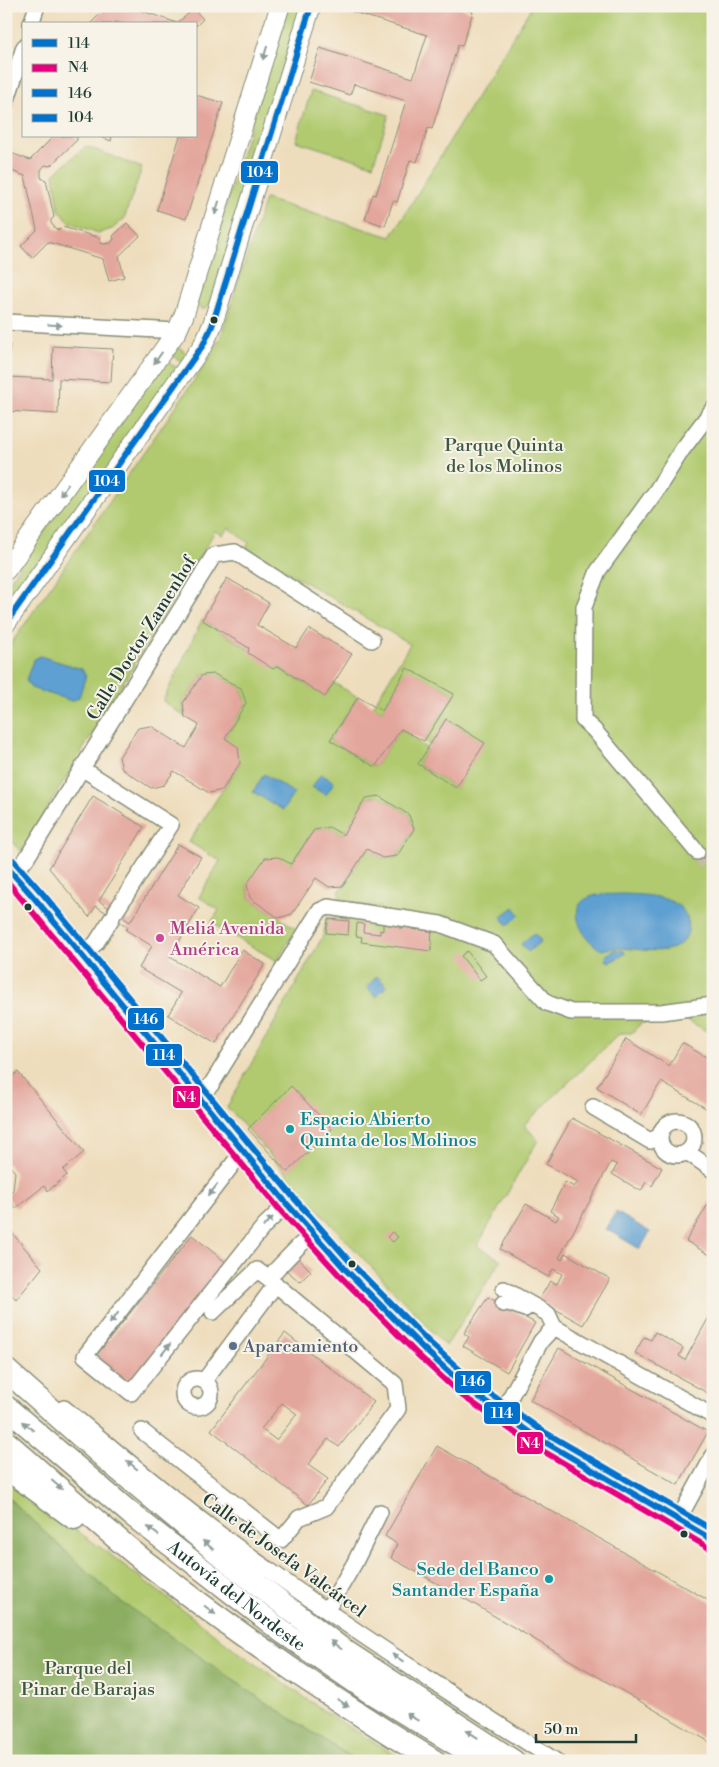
<svg xmlns="http://www.w3.org/2000/svg" width="719" height="1767" viewBox="0 0 719 1767" font-family="'Libre Bodoni',serif">
<style>
.green{fill:#b1ca6f;stroke:#688452}
.forest{fill:#8cae62;stroke:#56764b}
.water{fill:#5ea0d2;stroke:#3e6e83}
.building{fill:#e3a69c;fill-rule:evenodd}
.lines{fill:none;stroke-linecap:round;stroke-linejoin:round}
.minor-tunnel{stroke:#c5bda1;stroke-width:15;stroke-dasharray:15 8;stroke-linecap:butt}
.minor-casing{stroke:#868d78;stroke-width:18}
.major-casing{stroke:#868d78;stroke-width:21}
.highway-casing{stroke:#868d78;stroke-width:25}
.minor{stroke:#fff;stroke-width:15}
.major{stroke:#fff;stroke-width:19}
.highway{stroke:#fff;stroke-width:22}
.bus-1-casing{stroke:#f7f3e8;stroke-width:10}
.bus-2-casing{stroke:#f7f3e8;stroke-width:10}
.bus-3-casing{stroke:#f7f3e8;stroke-width:10}
.bus-4-casing{stroke:#f7f3e8;stroke-width:10}
.bus-1{stroke:#0072ce;stroke-width:6}
.bus-2{stroke:#e5007d;stroke-width:6}
.bus-3{stroke:#0072ce;stroke-width:6}
.bus-4{stroke:#0072ce;stroke-width:6}
.oneway{fill:#8f9e9a}
.bus-dot{fill:#1f3d34;stroke:#f7f3e8;stroke-width:2}
.hotel-dot{fill:#d1479c;stroke:#f7f3e8;stroke-width:2}
.culture-dot{fill:#0f9aa8;stroke:#f7f3e8;stroke-width:2}
.service-dot{fill:#5c6f8a;stroke:#f7f3e8;stroke-width:2}
.labels{text-anchor:middle;stroke-width:4;stroke-linejoin:round;paint-order:stroke}
.park-label{font-size:18px;fill:#3c5940;stroke:#f7f3e8}
.street-label{font-size:18px;fill:#1f3d34;stroke:#f7f3e8}
.hotel-label{font-size:18px;fill:#b23c85;stroke:#f7f3e8;text-anchor:start}
.culture-label{font-size:18px;fill:#0d838f;stroke:#f7f3e8;text-anchor:start}
.service-label{font-size:18px;fill:#4e5e75;stroke:#f7f3e8;text-anchor:start}
.line-badge{stroke:#f7f3e8;stroke-width:2}
.badge-label{font-size:14px;text-anchor:middle;font-weight:bold;fill:#fff}
</style>
<rect width="100%" height="100%" fill="#f7f3e8"/>
<filter id="ink" filterUnits="userSpaceOnUse"><feTurbulence type="fractalNoise" baseFrequency=".02" numOctaves="2"/><feDisplacementMap in="SourceGraphic" scale="10" xChannelSelector="R" yChannelSelector="G"/><feConvolveMatrix kernelMatrix="1 2 1 2 8 2 1 2 1" color-interpolation-filters="sRGB"/></filter>
<filter id="wash" filterUnits="userSpaceOnUse"><feTurbulence type="fractalNoise" baseFrequency=".0096" numOctaves="4" result="noise"/><feDisplacementMap in="SourceGraphic" scale="20" xChannelSelector="R" yChannelSelector="G"/><feGaussianBlur stdDeviation="1.12" result="paint"/><feColorMatrix in="noise" values="0 0 0 0 0 0 0 0 0 0 0 0 0 0 0 0 0 1.4 0 .05"/><feComposite in="paint" operator="in"/></filter>
<g filter="url(#wash)">
<rect width="100%" height="100%" fill="#eeddbc"/>
<path class="green" d="M287 6H303L210 305 204 309H201L196 303Z
M532 6H713V1035L686 1019 641 1023 632 1033H620L524 1125 538 1140 477 1246 501 1260 446 1346 341 1235 227 1107 323 936 327 918 362 917 381 907 340 902 339 892 367 849 382 858H396L414 829 409 815 379 796 366 798 343 835 329 827 314 830 291 864 247 884 250 898 296 929 277 961 211 923 219 910 199 897 220 861 189 842 240 763 225 738 246 703 241 688 214 674 202 675 183 703 185 717 163 701 202 620 325 696 334 683 358 697 330 740 375 767 401 729 427 749 418 764 456 788 484 743 447 719 430 745 424 741 454 694 407 669 382 711 373 706 410 644 247 548V546L249 543 229 528 223 535 215 531 21 852 6 836V651L213 353 221 336 265 199 391 237Z
M311 91 389 115 373 165 296 141Z
M86 146 142 168 124 219 112 229 98 233 69 222 59 210 54 174Z
M177 347C184 349 185 352 186 359L183 362 169 354 172 349Z
M165 361 179 369 6 615V586Z
M6 1480 108 1553 237 1651 333 1717 405 1761H357L262 1700 117 1599 6 1496Z"/>
<path class="forest" d="M6 1496 117 1599 262 1700 357 1761H6Z"/>
<path class="water" d="M40 656 82 669 86 676 79 697 72 701 31 688 26 680 33 660Z
M264 774 294 793 283 810 253 792Z
M321 774 334 782 326 795 312 787Z
M622 894C642 895 679 894 687 918 690 925 689 933 684 940 667 962 625 942 602 950 585 943 563 907 590 897 599 893 612 895 622 894Z
M514 907 520 915 508 925 501 917Z
M534 933 541 941 528 952 521 944Z
M615 950 624 951 625 954 610 962 607 961 606 955Z
M377 976 387 986 376 997 367 987Z
M616 1212 650 1232 640 1249 606 1229Z"/>
<g id="blocks">
<path class="building" d="M106 6H128L177 23 194 9 203 19 196 26V24H124L115 22 114 24H90L106 8Z
M340 6H455L473 12 462 46 458 45 432 129 428 128 417 162 410 160 397 202 393 201 385 226 365 219 373 194 376 195 406 101 354 84 350 95 309 82 320 48 413 78 427 35 340 8Z
M196 95 223 103 186 219 157 210 180 136H196Z
M54 136H77V140L50 166 45 165 41 170V178L46 180 54 217 51 220V223L56 229 60 230 63 227 100 238V243L104 244 111 243 114 239 113 236 127 223 140 236 119 256 124 277 109 281 103 259 48 242 32 258 21 246 37 230 25 176 6 169 8 152 30 160Z
M98 136H112L111 141Z
M6 343 10 344 8 377 52 379 53 346 113 349 111 382 59 379 58 414 6 411Z
M227 578 269 603 257 625 296 648 309 629 352 654 325 697 278 666 273 669 248 653 249 648 202 620Z
M407 668 454 694 424 741 401 729 375 767 330 740 358 697 382 711Z
M214 674 241 688 246 703 225 738 238 747 240 763 222 790 209 793 174 771 164 785 151 788 122 769 119 757 138 728 151 726 186 748 199 725 185 717 183 703 202 675Z
M446 719 485 743 456 788 418 764Z
M93 796 144 827 99 901 130 922 178 844 201 857 178 895 199 908 170 957 220 987 242 950 265 964 216 1044 168 1015 181 993 139 968 152 946 126 930 128 927 96 906 89 917 49 868Z
M379 796 409 815 414 829 397 856 382 858 367 849 343 886 329 887 316 878 292 914 279 918 250 898 247 884 265 858 278 857 291 864 314 830 329 827 343 835 366 798Z
M328 919 349 921 348 935 326 933Z
M383 922 400 924 399 928H404V925L413 926 412 929 418 930V924L432 926 431 951 361 942 362 937 356 936 357 923 364 924 363 932 380 934V930L383 931Z
M467 951 486 976 480 980 461 956Z
M626 1039 669 1066 682 1043 713 1061V1102L709 1110 661 1082 641 1115 597 1087Z
M18 1072 84 1152 63 1170 67 1175 48 1191 44 1186 16 1208 6 1196 13 1190 15 1172 6 1162V1081Z
M291 1086 332 1129 287 1172 248 1129Z
M572 1118 662 1168 652 1186 646 1182 641 1191 612 1174 617 1165 611 1162 559 1258 562 1260 565 1253 610 1279 583 1325 539 1300 550 1281 557 1284 562 1274 553 1269 548 1277 500 1249 526 1204 556 1221 559 1216 550 1211 565 1182 574 1187 578 1182 546 1164Z
M713 1196V1257L686 1241Z
M6 1226 42 1268 16 1300 6 1289Z
M392 1232 398 1237 393 1242 387 1237Z
M192 1235 229 1265 133 1386 96 1356Z
M297 1257 311 1271 300 1282 285 1269Z
M488 1297 535 1323 507 1372 463 1346 469 1337 464 1333Z
M713 1310V1396L635 1353 644 1337 651 1340 655 1332 683 1348 679 1356 685 1360Z
M285 1333 374 1402 339 1447 328 1439 308 1465 328 1479 308 1505 211 1430ZM282 1403 297 1414 276 1440 261 1429Z
M559 1348 708 1432 678 1485 530 1400Z
M437 1446 713 1603V1744L467 1600 391 1558 397 1544 385 1536Z"/>
</g>
</g>
<g filter="url(#ink)">
<use href="#blocks" fill-opacity="0" stroke="#868d78" stroke-width="1"/>
<g class="lines">
<path class="minor-tunnel" d="M697 852 713 871"/>
<defs>
<path id="minor" d="M31 24 37 6
M6 103 24 47
M6 322 177 331
M83 769 171 825 116 911
M697 852 594 730 583 720 584 607 598 571 656 491 682 450 713 409
M6 866 36 900 287 1204 346 1270 423 1348 465 1387 536 1437 713 1540
M13 874 26 859 214 555 235 552 372 640
M82 956 96 943 112 918
M198 1097 211 1085 319 911 328 907 440 924 494 944 547 1003 571 1012H661L713 1005
M593 1107 650 1141 660 1136
M660 1138a17 17 0 1 1 34 0a17 17 0 1 1-34 0Z
M243 1151 85 1356 131 1393 264 1226 287 1204
M687 1152 713 1170
M504 1289 548 1314 554 1327
M503 1304 506 1302 525 1309
M213 1312 257 1270 268 1278 299 1246 313 1234
M183 1393a14 14 0 1 1 28 0a14 14 0 1 1-28 0Z
M204 1381 276 1284
M64 1408C131 1464 198 1520 269 1570 362 1637 459 1699 556 1761
M501 1414 541 1341 554 1327 713 1416
M142 1431 281 1540 299 1518 326 1507 398 1409 395 1384 268 1278
M678 1520 713 1456
M327 1610 354 1564 380 1512"/>
<path id="major" d="M6 570 177 331 184 315 280 6
M6 623 203 345 212 326 311 6"/>
<g id="highway">
<path d="M6 1370 105 1458 230 1563 343 1650 513 1761"/>
<path id="s1" d="M6 1407 131 1514 284 1633 367 1690 484 1761"/>
<path d="M6 1442C52 1482 97 1523 144 1561 236 1633 333 1700 434 1761"/>
<path d="M6 1468 74 1518"/>
</g>
</defs>
<use href="#minor" class="minor-casing"/>
<use href="#major" class="major-casing"/>
<use href="#highway" class="highway-casing"/>
<use href="#minor" class="minor"/>
<use href="#major" class="major"/>
<use href="#highway" class="highway"/>
<defs>
<path id="bus-1" d="M6 866 36 900 287 1204 346 1270 423 1348 465 1387 536 1437 713 1540"/>
<path id="bus-2" d="M6 880 280 1210 340 1276 417 1354 460 1394 531 1444 709 1548"/>
<path id="bus-3" d="M13 860 43 894 294 1198 352 1264 429 1342 471 1380 541 1430 713 1530"/>
<path id="bus-4" d="M6 623 203 345 212 326 311 6"/>
</defs>
<use href="#bus-1" class="bus-1-casing"/>
<use href="#bus-2" class="bus-2-casing"/>
<use href="#bus-3" class="bus-3-casing"/>
<use href="#bus-4" class="bus-4-casing"/>
<use href="#bus-1" class="bus-1"/>
<use href="#bus-2" class="bus-2"/>
<use href="#bus-3" class="bus-3"/>
<use href="#bus-4" class="bus-4"/>
</g>
<defs><path id="oneway-solid" d="M-6-.8H1V-3.2L6.5 0L1 3.2V.8H-6Z" transform="scale(1.25)"/></defs>
<g class="oneway">
<use href="#oneway-solid" transform="translate(265 53) rotate(107)"/>
<use href="#oneway-solid" transform="translate(217 208) rotate(107)"/>
<use href="#oneway-solid" transform="translate(55 325) rotate(3)"/>
<use href="#oneway-solid" transform="translate(158 358) rotate(125)"/>
<use href="#oneway-solid" transform="translate(64 490) rotate(126)"/>
<use href="#oneway-solid" transform="translate(213 1190) rotate(128)"/>
<use href="#oneway-solid" transform="translate(268 1222) rotate(-46)"/>
<use href="#oneway-solid" transform="translate(114 1318) rotate(128)"/>
<use href="#oneway-solid" transform="translate(166 1349) rotate(-52)"/>
<use href="#oneway-solid" transform="translate(28 1426) rotate(-139)"/>
<use href="#oneway-solid" transform="translate(132 1465) rotate(-140)"/>
<use href="#oneway-solid" transform="translate(57 1485) rotate(41)"/>
<use href="#oneway-solid" transform="translate(153 1531) rotate(-142)"/>
<use href="#oneway-solid" transform="translate(208 1545) rotate(-140)"/>
<use href="#oneway-solid" transform="translate(210 1610) rotate(37)"/>
<use href="#oneway-solid" transform="translate(336 1645) rotate(-143)"/>
<use href="#oneway-solid" transform="translate(398 1658) rotate(-147)"/>
<use href="#oneway-solid" transform="translate(343 1703) rotate(33)"/>
<use href="#oneway-solid" transform="translate(412 1717) rotate(-149)"/>
<use href="#oneway-solid" transform="translate(472 1734) rotate(-147)"/>
</g>
</g>
<g class="bus-dot">
<circle cx="214" cy="320" r="4.5"/>
<circle cx="28" cy="907" r="4.5"/>
<circle cx="352" cy="1264" r="4.5"/>
<circle cx="684" cy="1534" r="4.5"/>
</g>
<circle class="hotel-dot" cx="160" cy="938" r="5"/>
<g class="culture-dot">
<circle cx="290" cy="1129" r="5"/>
<circle cx="549" cy="1579" r="5"/>
</g>
<circle class="service-dot" cx="233" cy="1346" r="5"/>
<g class="labels">
<g class="park-label">
<text x="504" y="451">Parque Quinta<tspan x="504" dy="21">de los Molinos</tspan></text>
<text x="88" y="1674">Parque del<tspan x="88" dy="21">Pinar de Barajas</tspan></text>
</g>
<g class="street-label">
<text transform="translate(141 638) rotate(-58)" y="6">Calle Doctor Zamenhof</text>
<text transform="translate(284 1555) rotate(36)" y="6">Calle de Josefa Valcárcel</text>
<text dy="6" stroke="none"><textPath href="#s1" startOffset="298">Autovía del Nordeste</textPath></text>
</g>
<g class="hotel-label">
<text x="170" y="934">Meliá Avenida<tspan x="170" dy="21">América</tspan></text>
</g>
<g class="culture-label">
<text x="300" y="1125">Espacio Abierto<tspan x="300" dy="21">Quinta de los Molinos</tspan></text>
<text x="539" y="1575" text-anchor="end">Sede del Banco<tspan x="539" dy="21">Santander España</tspan></text>
</g>
<g class="service-label">
<text x="243" y="1352">Aparcamiento</text>
</g>
</g>
<g class="line-badge">
<rect x="240" y="160" width="39" height="24" rx="5" fill="#0072ce"/>
<rect x="88" y="469" width="38" height="24" rx="5" fill="#0072ce"/>
<rect x="127" y="1007" width="38" height="24" rx="5" fill="#0072ce"/>
<rect x="145" y="1043" width="38" height="24" rx="5" fill="#0072ce"/>
<rect x="172" y="1085" width="29" height="24" rx="5" fill="#e5007d"/>
<rect x="454" y="1370" width="38" height="24" rx="5" fill="#0072ce"/>
<rect x="483" y="1401" width="38" height="24" rx="5" fill="#0072ce"/>
<rect x="516" y="1431" width="28" height="24" rx="5" fill="#e5007d"/>
</g>
<g class="badge-label">
<text x="260" y="177">104</text>
<text x="107" y="486">104</text>
<text x="146" y="1024">146</text>
<text x="164" y="1060">114</text>
<text x="186" y="1102">N4</text>
<text x="473" y="1386">146</text>
<text x="502" y="1418">114</text>
<text x="530" y="1448">N4</text>
</g>
<rect width="719" height="1767" fill="none" stroke="#f7f3e8" stroke-width="25"/>
<rect x="22" y="22" width="175" height="115" fill="#f7f3e8" stroke="#a1aaa0"/>
<rect x="32" y="39" width="25" height="8" fill="#0072ce" stroke="#a1aaa0"/>
<text x="68" y="48" font-size="15" fill="#1f3d34">114</text>
<rect x="32" y="64" width="25" height="8" fill="#e5007d" stroke="#a1aaa0"/>
<text x="68" y="72" font-size="15" fill="#1f3d34">N4</text>
<rect x="32" y="89" width="25" height="8" fill="#0072ce" stroke="#a1aaa0"/>
<text x="68" y="98" font-size="15" fill="#1f3d34">146</text>
<rect x="32" y="114" width="25" height="8" fill="#0072ce" stroke="#a1aaa0"/>
<text x="68" y="122" font-size="15" fill="#1f3d34">104</text>
<path d="M536 1734v8h100v-8" fill="none" stroke="#1f3d34" stroke-width="2.5"/>
<text x="544" y="1734" font-size="15" fill="#1f3d34" stroke="#f7f3e8" stroke-width="4" paint-order="stroke">50 m</text>
</svg>
